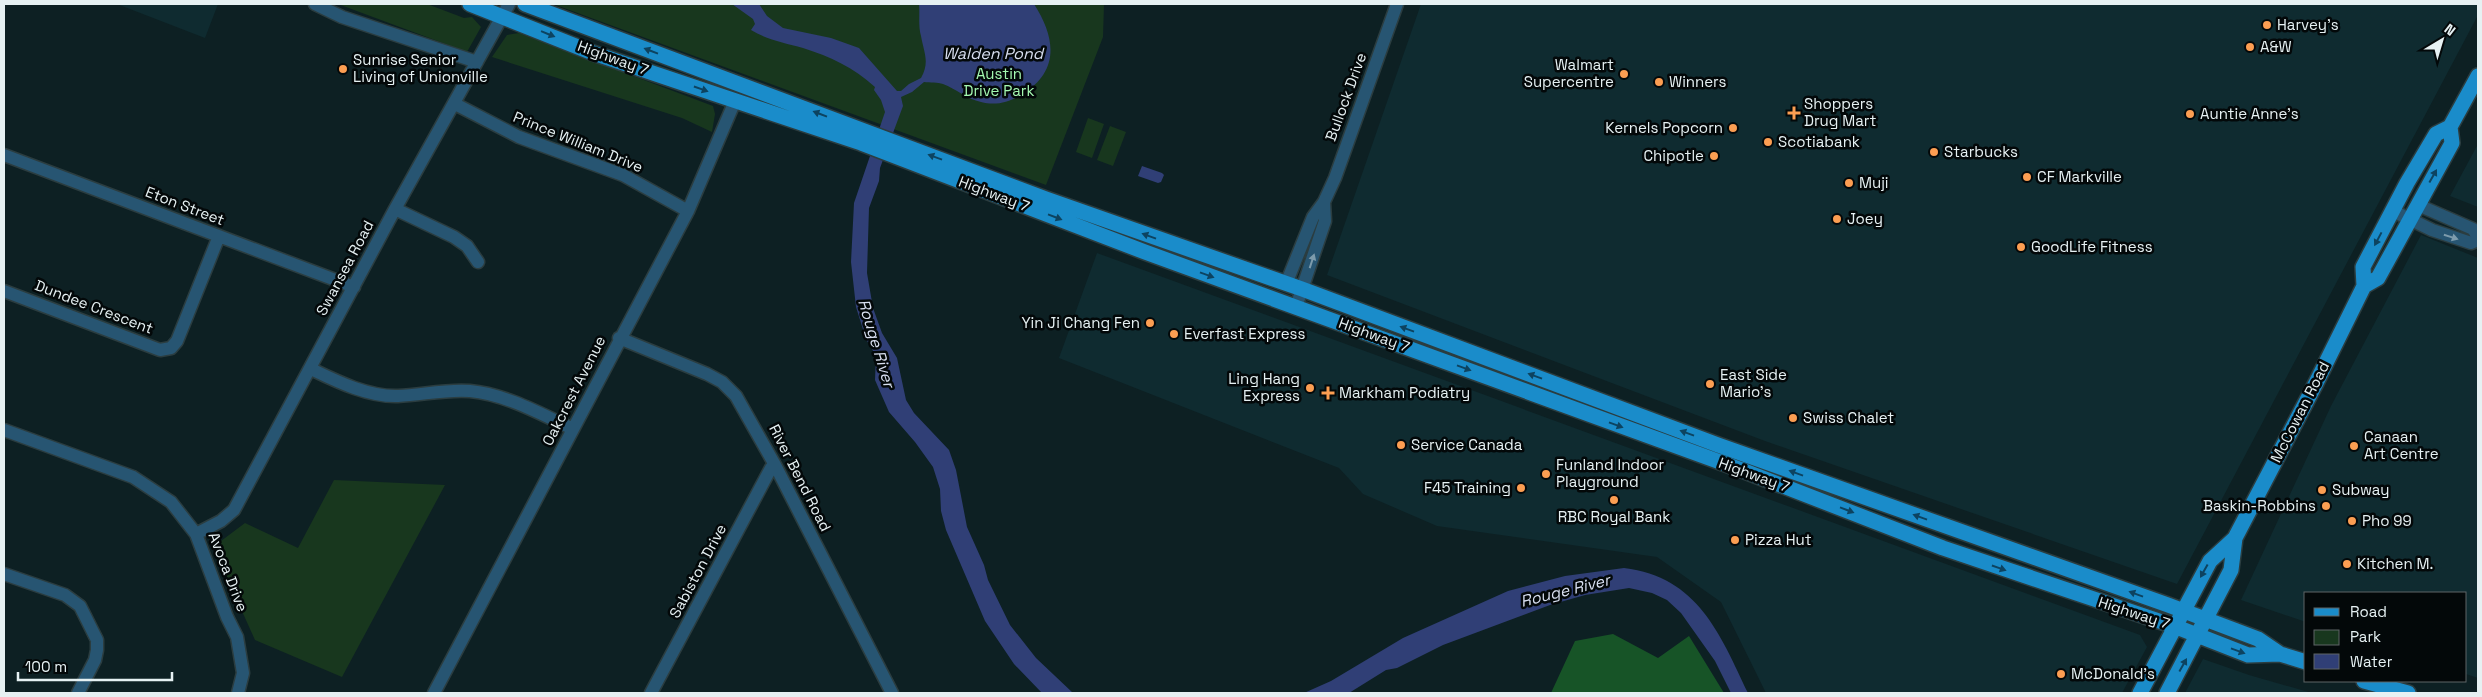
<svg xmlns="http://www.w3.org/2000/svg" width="2482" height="697" viewBox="0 0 2482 697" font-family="'Space Grotesk',sans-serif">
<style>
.built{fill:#0f2b30}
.green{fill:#18371e}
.forest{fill:#175427}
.water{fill:#303f76}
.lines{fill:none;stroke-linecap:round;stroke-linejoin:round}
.minor-casing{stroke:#2b3d40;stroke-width:15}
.major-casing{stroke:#2b3d40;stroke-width:18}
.minor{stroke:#275572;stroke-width:12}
.major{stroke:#1a8cca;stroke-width:15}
.oneway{fill:#0d4360}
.oneway2{fill:#7d9bac}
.poi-dot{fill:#fc9e52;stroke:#030809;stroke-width:2}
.labels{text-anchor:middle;stroke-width:5;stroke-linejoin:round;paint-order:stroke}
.poi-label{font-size:15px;fill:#e6f1f3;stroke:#030809;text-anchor:start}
.street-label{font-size:15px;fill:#e6f1f3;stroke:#030809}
.park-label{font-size:15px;fill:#a4f8b1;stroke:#030809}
.water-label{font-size:16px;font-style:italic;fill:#d8dff0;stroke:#030809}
</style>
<rect width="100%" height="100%" fill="#0d2023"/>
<path class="built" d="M117 4H218L205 38Z
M1421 4H2478V15L2177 584 1765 441 1327 275Z
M2478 144V207L2450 196Z
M2421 235 2478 258V678L2466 674V593H2306V622L2241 600 2331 406Z
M1097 253 2140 635 2147 647 2122 693H1766L1721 602 1657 557 1437 526 1363 494 1339 468 1059 358Z
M2203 659 2249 675 2312 693H2185Z"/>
<path class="green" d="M338 4H427L464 18 472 17 481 27 467 52Z
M553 4H1104L1103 37 1046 185Z
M519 33 713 106 715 114 712 132 682 118 492 57 507 35Z
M1088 118 1104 124 1092 158 1076 152Z
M1110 126 1126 132 1113 166 1097 160Z
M334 480 445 485 342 677 255 640 213 547 245 523 298 548Z"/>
<path class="forest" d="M1613 634 1658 658 1689 636 1724 693H1551L1575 641Z"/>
<path class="water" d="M732 4H759L767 16 783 28 831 38 859 48 897 91H901L909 84 921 78C930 62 924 53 921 36 918 26 920 14 919 4H1034C1056 38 1060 72 1021 95 1009 102 996 106 981 102 967 99 956 89 943 84 938 82 930 83 924 82L912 92 901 97 903 106 880 168 879 181 869 208 867 273 873 308 882 333 897 358 906 400 914 413 949 450 956 470 967 527 984 565 988 580 1010 625 1036 658 1073 693H1042L1014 664 985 621 946 530 941 511 940 489 933 467 915 442 889 412 875 380 876 356 866 339 856 307 851 262 854 203 885 112 881 100 874 90 875 87C853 67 831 57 803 48 785 43 767 40 751 30L755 24 753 19Z
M1142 166 1162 173 1164 175 1161 182 1158 183 1138 176Z
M1624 568C1698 577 1720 634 1748 693H1731L1715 661 1681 613 1667 600 1652 593 1629 588 1585 595 1550 605 1443 645 1397 668 1386 670 1349 693H1304L1331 681 1403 638 1508 591 1565 576Z"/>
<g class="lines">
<defs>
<path id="minor" d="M315 4 342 17 477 62
M455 104 519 137 623 175 688 211
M4 155 354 287
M2418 205 2473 229 2478 237
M395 209 454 237 467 246 478 262
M2393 211 2432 230 2471 243 2478 240
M1286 284 1313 217 1324 202 1335 178 1397 4
M4 291 160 350 171 348 177 341 219 236
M1296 307 1325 221 1324 202
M619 338 707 374 722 382 736 396 775 465 892 693
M311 369C336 381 368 397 398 396 422 395 446 389 470 391 505 394 541 414 573 429
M4 430 133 477 171 502 196 534 227 617 237 637 243 673 238 693
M196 534 221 521 234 510 395 209 509 4
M4 574 65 595 80 606 97 640V650L95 660 78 693
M434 693 688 211 735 101
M651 693 771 468 775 465"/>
<path id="major" d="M470 4 593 53 861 143 1145 252 1742 470 1943 548 2174 626 2248 655 2280 654
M525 4 1046 199 1302 289 1718 445 2168 605 2258 639 2280 654 2306 662
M2364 286 2378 278 2452 143 2450 127 2478 76
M2364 681 2408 693
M2140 693 2210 561 2235 538 2316 383 2364 286 2363 267 2407 183 2436 134 2450 127
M2167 693 2231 570 2235 538"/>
</defs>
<use href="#minor" class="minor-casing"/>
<use href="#major" class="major-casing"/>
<use href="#minor" class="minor"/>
<use href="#major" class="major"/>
</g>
<defs><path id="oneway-solid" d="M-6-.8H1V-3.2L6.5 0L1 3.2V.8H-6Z" transform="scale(1.25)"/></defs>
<g class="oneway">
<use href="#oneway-solid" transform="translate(548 34) rotate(22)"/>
<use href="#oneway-solid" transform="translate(651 51) rotate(-159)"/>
<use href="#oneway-solid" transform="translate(701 89) rotate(19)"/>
<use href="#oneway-solid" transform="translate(820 114) rotate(-159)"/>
<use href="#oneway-solid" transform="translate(935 157) rotate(-160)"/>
<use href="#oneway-solid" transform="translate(2433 176) rotate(-61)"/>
<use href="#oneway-solid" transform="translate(1055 217) rotate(21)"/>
<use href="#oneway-solid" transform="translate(1149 236) rotate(-160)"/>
<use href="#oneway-solid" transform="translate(2378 239) rotate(118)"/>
<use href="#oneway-solid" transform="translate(1207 275) rotate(20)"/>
<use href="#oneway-solid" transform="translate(1407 329) rotate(-160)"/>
<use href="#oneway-solid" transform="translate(1464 368) rotate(20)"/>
<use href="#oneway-solid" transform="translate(1535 376) rotate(-160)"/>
<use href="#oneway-solid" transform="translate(1616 425) rotate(20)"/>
<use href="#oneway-solid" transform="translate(1687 433) rotate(-160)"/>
<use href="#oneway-solid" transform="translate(1796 473) rotate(-160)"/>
<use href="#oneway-solid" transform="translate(1847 510) rotate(21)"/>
<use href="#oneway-solid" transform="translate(1920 517) rotate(-160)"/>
<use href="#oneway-solid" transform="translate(1999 568) rotate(19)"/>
<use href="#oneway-solid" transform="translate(2204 571) rotate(119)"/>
<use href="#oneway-solid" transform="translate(2136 594) rotate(-160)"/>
<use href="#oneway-solid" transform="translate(2238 651) rotate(20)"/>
<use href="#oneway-solid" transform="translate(2183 665) rotate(-61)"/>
</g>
<g class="oneway2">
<use href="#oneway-solid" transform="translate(2451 237) rotate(18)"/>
<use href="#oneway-solid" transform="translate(1312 261) rotate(-72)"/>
</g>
<g class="poi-dot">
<circle cx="2267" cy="25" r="5"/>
<circle cx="2250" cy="47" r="5"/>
<circle cx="343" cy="69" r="5"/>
<circle cx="1624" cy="74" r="5"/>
<circle cx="1659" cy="82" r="5"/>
<path d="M1791.5 105.5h5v5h5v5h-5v5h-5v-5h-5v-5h5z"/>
<circle cx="2190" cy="114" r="5"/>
<circle cx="1733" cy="128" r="5"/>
<circle cx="1768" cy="142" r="5"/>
<circle cx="1934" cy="152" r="5"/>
<circle cx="1714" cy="156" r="5"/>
<circle cx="2027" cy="177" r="5"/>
<circle cx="1849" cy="183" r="5"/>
<circle cx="1837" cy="219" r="5"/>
<circle cx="2021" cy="247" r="5"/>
<circle cx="1150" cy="323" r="5"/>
<circle cx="1174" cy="334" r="5"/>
<circle cx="1710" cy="384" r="5"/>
<circle cx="1310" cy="388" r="5"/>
<path d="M1325.5 385.5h5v5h5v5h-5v5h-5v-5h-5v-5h5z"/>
<circle cx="1793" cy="418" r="5"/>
<circle cx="1401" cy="445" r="5"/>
<circle cx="2354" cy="446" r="5"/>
<circle cx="1546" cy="474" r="5"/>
<circle cx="1521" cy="488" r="5"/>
<circle cx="2322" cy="490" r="5"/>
<circle cx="1614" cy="500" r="5"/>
<circle cx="2326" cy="506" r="5"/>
<circle cx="2352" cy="521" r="5"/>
<circle cx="1735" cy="540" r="5"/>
<circle cx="2347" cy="564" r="5"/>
<circle cx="2061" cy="674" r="5"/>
</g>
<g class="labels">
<g class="poi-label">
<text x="2277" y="30">Harvey's</text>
<text x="2260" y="52">A&amp;W</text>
<text x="353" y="65">Sunrise Senior<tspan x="353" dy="17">Living of Unionville</tspan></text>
<text x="1614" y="70" text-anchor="end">Walmart<tspan x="1614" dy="17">Supercentre</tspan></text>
<text x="1669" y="87">Winners</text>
<text x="1804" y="109">Shoppers<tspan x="1804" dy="17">Drug Mart</tspan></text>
<text x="2200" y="119">Auntie Anne's</text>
<text x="1723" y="133" text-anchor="end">Kernels Popcorn</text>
<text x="1778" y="147">Scotiabank</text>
<text x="1944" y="157">Starbucks</text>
<text x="1704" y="161" text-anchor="end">Chipotle</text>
<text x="2037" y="182">CF Markville</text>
<text x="1859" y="188">Muji</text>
<text x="1847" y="224">Joey</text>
<text x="2031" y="252">GoodLife Fitness</text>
<text x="1140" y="328" text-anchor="end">Yin Ji Chang Fen</text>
<text x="1184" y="339">Everfast Express</text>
<text x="1720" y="380">East Side<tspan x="1720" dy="17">Mario's</tspan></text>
<text x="1300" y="384" text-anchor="end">Ling Hang<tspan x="1300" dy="17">Express</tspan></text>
<text x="1339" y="398">Markham Podiatry</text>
<text x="1803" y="423">Swiss Chalet</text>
<text x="2364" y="442">Canaan<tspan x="2364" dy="17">Art Centre</tspan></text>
<text x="1411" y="450">Service Canada</text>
<text x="1556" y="470">Funland Indoor<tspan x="1556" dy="17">Playground</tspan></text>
<text x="1511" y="493" text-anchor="end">F45 Training</text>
<text x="2332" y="495">Subway</text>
<text x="2316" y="511" text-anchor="end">Baskin-Robbins</text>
<text x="1614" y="522" text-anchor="middle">RBC Royal Bank</text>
<text x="2362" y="526">Pho 99</text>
<text x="1745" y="545">Pizza Hut</text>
<text x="2357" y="569">Kitchen M.</text>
<text x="2071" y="679">McDonald's</text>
</g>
<g class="street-label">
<text transform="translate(613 58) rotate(20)" y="5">Highway 7</text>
<text transform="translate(1346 97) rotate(-70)" y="5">Bullock Drive</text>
<text transform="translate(578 142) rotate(22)" y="5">Prince William Drive</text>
<text transform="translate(994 194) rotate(21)" y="5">Highway 7</text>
<text transform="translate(185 206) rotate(21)" y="5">Eton Street</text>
<text transform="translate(345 268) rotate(-62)" y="5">Swansea Road</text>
<text transform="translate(94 307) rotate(21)" y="5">Dundee Crescent</text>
<text transform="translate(1374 335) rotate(20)" y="5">Highway 7</text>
<text transform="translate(574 391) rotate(-63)" y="5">Oakcrest Avenue</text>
<text transform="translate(2300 412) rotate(-63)" y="5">McCowan Road</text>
<text transform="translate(1754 475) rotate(20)" y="5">Highway 7</text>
<text transform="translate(800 478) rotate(63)" y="5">River Bend Road</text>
<text transform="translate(698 571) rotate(-62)" y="5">Sabiston Drive</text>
<text transform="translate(228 572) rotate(69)" y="5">Avoca Drive</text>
<text transform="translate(2134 613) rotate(18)" y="5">Highway 7</text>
</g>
<g class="park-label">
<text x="999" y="79">Austin<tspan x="999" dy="17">Drive Park</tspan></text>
</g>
<g class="water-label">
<text x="993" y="59">Walden Pond</text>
<text transform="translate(877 343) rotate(73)" y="6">Rouge River</text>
<text transform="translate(1565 590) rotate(-14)" y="6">Rouge River</text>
</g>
</g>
<rect width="2482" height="697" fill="none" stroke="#e6f1f3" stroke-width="10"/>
<rect x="2304" y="592" width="162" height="90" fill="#030809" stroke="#5e6567"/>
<rect x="2314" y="608" width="25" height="8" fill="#1a8cca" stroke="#5e6567"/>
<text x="2350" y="617" font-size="15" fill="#e6f1f3">Road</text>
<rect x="2314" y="630" width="25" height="15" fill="#18371e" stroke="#5e6567"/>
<text x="2350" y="642" font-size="15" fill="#e6f1f3">Park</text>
<rect x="2314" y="654" width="25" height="15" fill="#303f76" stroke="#5e6567"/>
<text x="2350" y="667" font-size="15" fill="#e6f1f3">Water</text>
<g transform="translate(2442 40) rotate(38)" stroke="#030809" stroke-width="4" paint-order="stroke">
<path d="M0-4L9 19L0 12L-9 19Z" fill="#e6f1f3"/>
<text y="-8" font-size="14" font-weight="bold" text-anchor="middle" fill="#e6f1f3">N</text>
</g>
<path d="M18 672v8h154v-8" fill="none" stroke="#e6f1f3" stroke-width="2.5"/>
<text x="25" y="672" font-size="15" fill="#e6f1f3" stroke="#030809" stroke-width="4" paint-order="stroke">100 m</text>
</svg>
